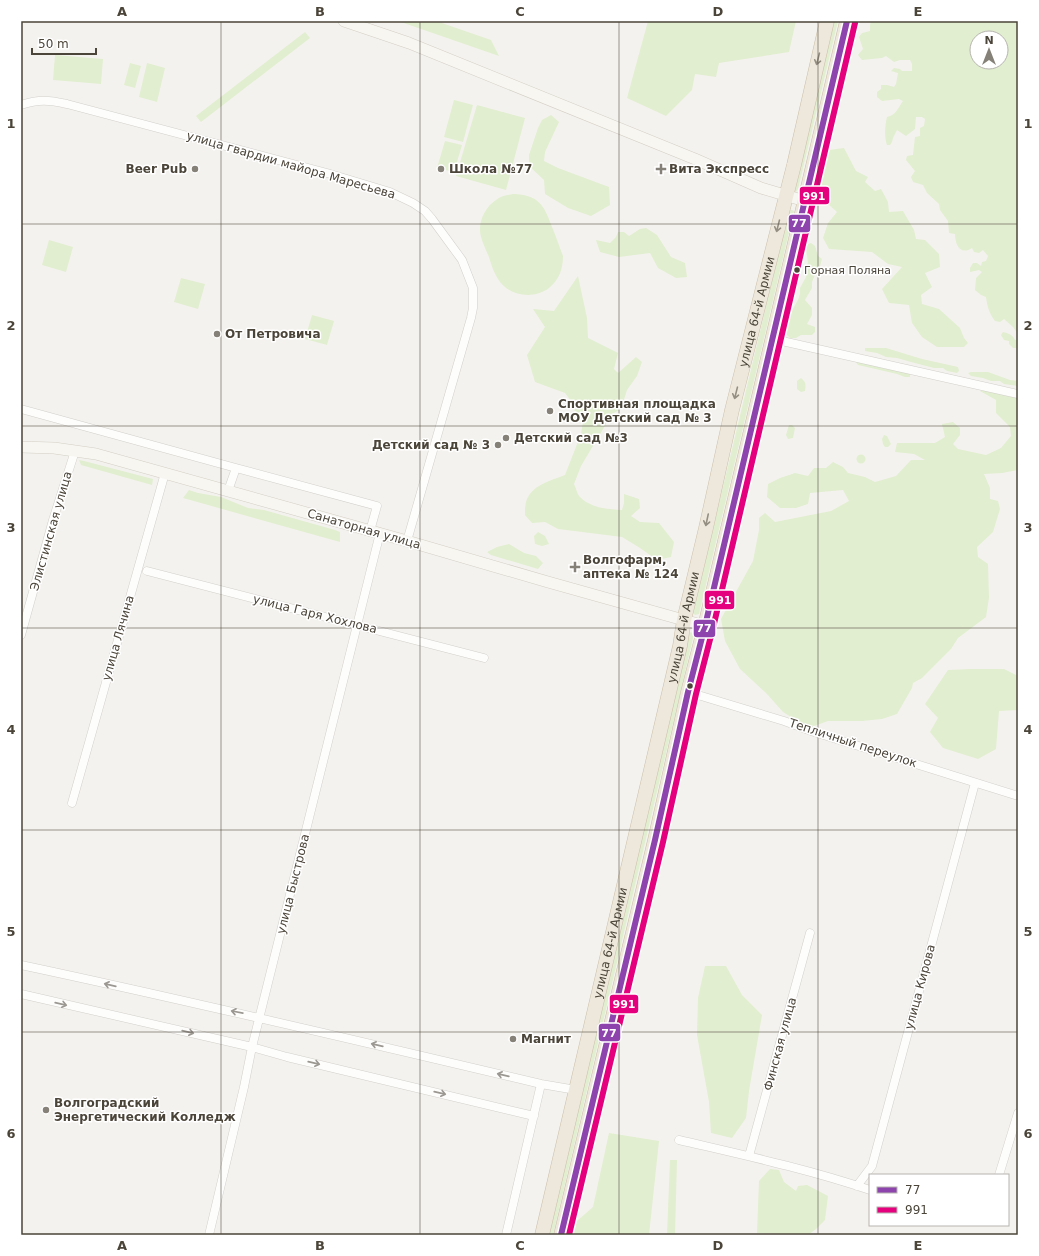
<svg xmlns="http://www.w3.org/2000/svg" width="1039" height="1256" viewBox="0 0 1039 1256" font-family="'DejaVu Sans',sans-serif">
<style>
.green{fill:#e1eecf;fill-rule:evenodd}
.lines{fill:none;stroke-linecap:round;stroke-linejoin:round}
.street-casing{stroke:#d2d0cb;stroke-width:9}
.secondary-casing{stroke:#d3cfc5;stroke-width:12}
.highway-casing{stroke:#ccbfa9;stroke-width:15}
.street{stroke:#fdfdfc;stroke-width:8}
.secondary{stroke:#f7f6f1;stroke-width:11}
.highway{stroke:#ede8db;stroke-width:14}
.bus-1-casing{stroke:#fff;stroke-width:9}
.bus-2-casing{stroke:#fff;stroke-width:9}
.bus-1{stroke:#8e44ad;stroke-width:6}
.bus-2{stroke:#e5007d;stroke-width:6}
.oneway{stroke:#948e82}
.oneway2{stroke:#9b9791}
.grid{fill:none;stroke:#4b4439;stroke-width:1;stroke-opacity:0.55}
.poi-dot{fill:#868178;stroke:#fff;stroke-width:1.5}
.bus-dot{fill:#4b4439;stroke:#fff;stroke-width:1.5}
.labels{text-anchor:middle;stroke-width:3;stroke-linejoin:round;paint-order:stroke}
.bus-label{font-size:11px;fill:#4b4439;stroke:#fff;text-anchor:start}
.street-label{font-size:12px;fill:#4b4439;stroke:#fff}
.poi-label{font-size:12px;font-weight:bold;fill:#4b4439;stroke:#fff;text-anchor:start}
.line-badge{stroke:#fff;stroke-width:1.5}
.badge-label{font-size:11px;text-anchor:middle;font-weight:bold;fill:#fff}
.neatline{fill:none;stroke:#4b4439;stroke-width:1.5}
.grid-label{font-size:13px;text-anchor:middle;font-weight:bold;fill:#4b4439}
</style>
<rect width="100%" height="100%" fill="#f4f2ee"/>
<path class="green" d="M398 21H436L491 40 499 56Z
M648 21H796L789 52 719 63 716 77 695 74 692 90 666 116 627 98Z
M833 21H838L798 189 795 193H793Z
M871 21H1018V334L1013 327 1004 319 1000 322 995 321C990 315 987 306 986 297L981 295 975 290 976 278 982 272 979 270 970 272V268L973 263H977L981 266 982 262 986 261 988 256 983 250 979 253 974 252 972 248C960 256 955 244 955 234L949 233 948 221 940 210 939 204 927 193 923 185 913 182 911 177 915 171 906 160 907 156 913 155 915 137 920 136V128L924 126 925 119 922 117H916L915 129 906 136 897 130 893 138 892 142 890 145H887C884 137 885 125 887 117 896 115 898 108 903 101L899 99 882 101 877 97V92L881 89V85H887L894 87 896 84 898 73 891 71 894 68 900 69 902 71H912V64L910 60H900L894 62 886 56 882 58 862 60 858 55 863 49 859 37 862 33 870 31V25ZM977 38H1001V62H977Z
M305 32 310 38 201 122 196 116Z
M55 55 103 59 101 84 53 80Z
M130 63 141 66 135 88 124 85Z
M147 63 165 68 157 102 139 97Z
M454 100 473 105 463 142 444 137Z
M477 105 525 118 506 190 456 176Z
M551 115 559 122 545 152 544 161 558 168 609 187 610 205 591 216 568 208 545 194 544 180 529 166V155L538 128 542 120Z
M445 141 462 145 454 172 437 168Z
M844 148 856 171 868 177 865 182 875 191 881 189 888 202 889 212 903 211 914 230 916 239 925 240 939 254 940 267 925 273 932 287 921 295 922 304 939 309 960 328 964 338 968 343 964 347H937L922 337 912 323 909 305 889 303 882 289 902 267 888 264 872 252 829 249 823 238 828 223 837 212 828 204 831 198 821 190V175L826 161 829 150Z
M513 194C539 195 544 205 552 227 556 236 559 246 563 256 563 269 559 280 549 288 533 300 508 296 498 279 494 273 491 264 489 257 486 250 483 244 481 237 477 223 485 207 496 200 501 196 507 195 513 194Z
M789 210H792L794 211 699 614 695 615 693 613Z
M646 228 657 235 671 257 685 263 687 277 676 278 658 268 650 253 619 257 600 252 596 240 610 243 616 237 618 232H624L629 236 640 229Z
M49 240 73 247 66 272 42 265Z
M811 243 815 246 818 256 822 259 819 270 815 275 812 282V288L805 300 812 308V315L807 324 815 327V332L812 335H801L796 338H790L786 334 785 323 798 300 800 294V288L806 277V266L808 263 806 248 808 244Z
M578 276 587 318 588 338 618 353 614 369 618 373 636 357 642 362 637 376 627 390 621 409 612 414 581 466 574 484C576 488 577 493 579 496 590 508 606 509 622 510L624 503V494L639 499 640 508 631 516 640 522 659 523 674 542 671 557 657 560 640 548 622 537 558 529 545 522 532 523 525 515C525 511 525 506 526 502 531 485 550 481 565 475L581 434 584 416 570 408 571 401 565 393 535 382 527 355 545 327 533 309 554 311Z
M181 278 205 284 198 309 174 302Z
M312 315 334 321 327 345 305 339Z
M1003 332C1008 333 1013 335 1015 340H1018V348H1013L1009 344V341L1004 340 1001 335Z
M865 348H886L922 359 958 367 959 371 957 373 947 371 943 368H934L911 362 897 358 886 357 877 353 865 351Z
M856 362H862L907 373 910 374V377H905L897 374 858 365Z
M971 372H988L1010 380 1018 381V386L1004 384 1000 381H991L983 378 971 376 968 373Z
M801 378C806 382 806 384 805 391L801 392 797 389V381Z
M988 390 1018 397V470L1002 473 984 474 990 488V499L998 501 1000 509 993 532 977 547 978 557 988 564 989 598 986 617 958 638 951 649 922 678 913 683 912 688 897 714 882 719 862 721H828L814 726 799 722 783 712 767 694 740 669 725 641 721 619 753 561 759 530V518L765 513 775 522 831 511 849 501 843 490 810 493 808 504 796 508H780L767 497 768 484 780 478 795 473 808 476 814 468H826L833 462 843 467 848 473 865 477 875 482 896 476 911 460H925L914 454 895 452 897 443H935L945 437 942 424 953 422 960 428V435L953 444 958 449 986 455 1001 448 1011 436 1010 427 996 413V400L980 391Z
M789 425H792L795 428 793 438 788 439 786 435Z
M884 435 887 436 891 444 888 447H885L883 444 882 439Z
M856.5 459a4.5 4.5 0 1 1 9 0a4.5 4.5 0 1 1-9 0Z
M79 460 84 461 153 479 152 485 81 465Z
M189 490 198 493 221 497 248 508 264 510 335 530 340 532V542L183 498Z
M538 532 545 536 549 544 542 546 535 544 534 536Z
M509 544 524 553 536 556 543 563 538 569 491 555 487 552 497 547Z
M691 632 693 634V638L553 1235H547L688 634Z
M971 669H1004L1018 676V710L999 711 996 749 978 759 943 748 930 732 938 718 925 704 948 670Z
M705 966H726L742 995 762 1015 749 1091 746 1118 732 1138 711 1133 709 1102 697 1035 698 998Z
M609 1133 659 1141 649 1235H573L577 1221 593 1207Z
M670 1160H677L675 1235H667Z
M770 1169 779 1170 784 1182 796 1191 798 1186 807 1185 828 1196 825 1220 816 1229 808 1235 757 1233 759 1181Z"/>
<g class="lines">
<defs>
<path id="street" d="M21 105C39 99 49 100 67 104L327 173 390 192 413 203 425 211 432 219 462 260 473 288V308L471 318 407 541
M773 339 991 388 1018 394
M21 409 236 468 377 506 370 531
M228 491 236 468
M147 571 484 658
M21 635 53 520 75 451
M688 692 784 721 814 732 1018 796
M72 803 165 473
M21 965C195 1002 368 1043 541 1084L576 1090
M21 994 252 1047 287 1057 534 1116
M679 1140C743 1155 808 1169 870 1190
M749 1156 810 933
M999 1175 1018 1113
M857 1186 872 1166 975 783
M209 1235 244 1087 252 1047 380 533
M506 1235 541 1084"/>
<path id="secondary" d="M344 21 409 43 695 159 761 188 805 201
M21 447 54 448 96 454 407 541 548 582 705 626"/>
<g id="highway">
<path id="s1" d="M542 1235 680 646 684 620 706 528 732 410 794 165 827 21"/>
<path d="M561 1235 655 840 688 692 705 626 847 21"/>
</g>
</defs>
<use href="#street" class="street-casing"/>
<use href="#secondary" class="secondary-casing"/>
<use href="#highway" class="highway-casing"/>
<use href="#street" class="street"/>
<use href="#secondary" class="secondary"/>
<use href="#highway" class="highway"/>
<defs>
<path id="bus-1" d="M561 1235 655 840 688 692 705 626 847 21"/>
<path id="bus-2" d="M569 1235 663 842 696 694 713 628 855 23"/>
</defs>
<use href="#bus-1" class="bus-1-casing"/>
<use href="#bus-2" class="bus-2-casing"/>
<use href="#bus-1" class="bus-1"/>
<use href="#bus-2" class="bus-2"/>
</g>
<defs><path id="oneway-shaft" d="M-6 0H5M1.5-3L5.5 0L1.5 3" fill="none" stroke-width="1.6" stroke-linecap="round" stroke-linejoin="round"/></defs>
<g class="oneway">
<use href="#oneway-shaft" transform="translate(818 59) rotate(104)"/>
<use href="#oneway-shaft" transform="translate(778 226) rotate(104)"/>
<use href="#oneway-shaft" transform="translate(736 393) rotate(104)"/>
<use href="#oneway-shaft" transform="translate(707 520) rotate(102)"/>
</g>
<g class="oneway2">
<use href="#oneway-shaft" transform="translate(110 985) rotate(-167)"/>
<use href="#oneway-shaft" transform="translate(61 1004) rotate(13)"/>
<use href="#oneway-shaft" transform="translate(237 1012) rotate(-169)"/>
<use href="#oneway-shaft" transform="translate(188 1032) rotate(13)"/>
<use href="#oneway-shaft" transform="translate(377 1045) rotate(-167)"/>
<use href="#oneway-shaft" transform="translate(314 1063) rotate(13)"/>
<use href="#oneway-shaft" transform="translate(503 1075) rotate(-167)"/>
<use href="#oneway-shaft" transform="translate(440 1093) rotate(13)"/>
</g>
<path class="grid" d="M221 21V1235M420 21V1235M619 21V1235M818 21V1235M21 224H1018M21 426H1018M21 628H1018M21 830H1018M21 1032H1018"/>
<g class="poi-dot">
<circle cx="195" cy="169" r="4"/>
<circle cx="441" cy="169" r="4"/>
<path d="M659 163h4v4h4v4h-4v4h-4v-4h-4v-4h4z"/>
<circle cx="217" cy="334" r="4"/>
<circle cx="550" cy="411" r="4"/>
<circle cx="506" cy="438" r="4"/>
<circle cx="498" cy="445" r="4"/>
<path d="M573 561h4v4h4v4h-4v4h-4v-4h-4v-4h4z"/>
<circle cx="513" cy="1039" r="4"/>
<circle cx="46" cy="1110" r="4"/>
</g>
<g class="bus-dot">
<circle cx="797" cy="270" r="3.5"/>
<circle cx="690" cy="686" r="3.5"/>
</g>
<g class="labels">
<g class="bus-label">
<text x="804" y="274">Горная Поляна</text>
</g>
<g class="street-label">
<text transform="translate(291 165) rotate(16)" y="4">улица гвардии майора Маресьева</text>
<text dy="4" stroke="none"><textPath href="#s1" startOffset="948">улица 64-й Армии</textPath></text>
<text transform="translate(364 529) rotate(16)" y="4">Санаторная улица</text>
<text transform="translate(51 531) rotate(-74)" y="4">Элистинская улица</text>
<text transform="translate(315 614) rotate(14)" y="4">улица Гаря Хохлова</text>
<text dy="4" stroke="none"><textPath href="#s1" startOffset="624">улица 64-й Армии</textPath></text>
<text transform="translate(118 638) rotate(-74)" y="4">улица Лячина</text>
<text transform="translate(853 743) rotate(18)" y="4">Тепличный переулок</text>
<text transform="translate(293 884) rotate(-76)" y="4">улица Быстрова</text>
<text dy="4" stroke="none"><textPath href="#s1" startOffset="300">улица 64-й Армии</textPath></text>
<text transform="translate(920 987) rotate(-75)" y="4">улица Кирова</text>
<text transform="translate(780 1044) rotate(-75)" y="4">Финская улица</text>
</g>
<g class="poi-label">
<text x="187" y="173" text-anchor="end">Beer Pub</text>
<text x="449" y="173">Школа №77</text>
<text x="669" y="173">Вита Экспресс</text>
<text x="225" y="338">От Петровича</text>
<text x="558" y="408">Спортивная площадка<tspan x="558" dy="14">МОУ Детский сад № 3</tspan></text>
<text x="514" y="442">Детский сад №3</text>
<text x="490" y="449" text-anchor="end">Детский сад № 3</text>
<text x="583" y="564">Волгофарм,<tspan x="583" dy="14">аптека № 124</tspan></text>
<text x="521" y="1043">Магнит</text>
<text x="54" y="1107">Волгоградский<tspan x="54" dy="14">Энергетический Колледж</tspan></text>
</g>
</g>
<g class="line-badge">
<rect x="799" y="186" width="31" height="19" rx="4" fill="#e5007d"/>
<rect x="788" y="214" width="23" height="19" rx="4" fill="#8e44ad"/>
<rect x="704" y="590" width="31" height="20" rx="4" fill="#e5007d"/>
<rect x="693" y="619" width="23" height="19" rx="4" fill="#8e44ad"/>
<rect x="609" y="994" width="30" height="20" rx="4" fill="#e5007d"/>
<rect x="598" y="1023" width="23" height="19" rx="4" fill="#8e44ad"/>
</g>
<g class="badge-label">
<text x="814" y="200">991</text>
<text x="799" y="227">77</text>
<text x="720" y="604">991</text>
<text x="704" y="632">77</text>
<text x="624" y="1008">991</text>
<text x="609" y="1037">77</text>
</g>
<rect width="1039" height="1256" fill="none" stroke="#ffffff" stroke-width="44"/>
<rect x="869" y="1174" width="140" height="52" fill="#ffffff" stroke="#b7b4b0"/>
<rect x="877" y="1187" width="20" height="6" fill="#8e44ad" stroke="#b7b4b0"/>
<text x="905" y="1194" font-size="12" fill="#4b4439">77</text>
<rect x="877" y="1207" width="20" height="6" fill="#e5007d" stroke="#b7b4b0"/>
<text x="905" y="1214" font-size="12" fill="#4b4439">991</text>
<g transform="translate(989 50)"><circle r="19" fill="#ffffff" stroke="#b7b4b0"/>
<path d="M0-3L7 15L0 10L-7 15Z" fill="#868178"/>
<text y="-6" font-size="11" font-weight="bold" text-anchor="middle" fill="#4b4439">N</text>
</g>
<path d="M32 48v6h64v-6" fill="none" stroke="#4b4439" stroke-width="2"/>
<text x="38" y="48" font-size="12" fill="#4b4439" stroke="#ffffff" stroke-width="3" paint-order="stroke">50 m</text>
<rect x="22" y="22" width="995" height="1212" class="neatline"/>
<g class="grid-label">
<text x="122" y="16">A</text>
<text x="320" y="16">B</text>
<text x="520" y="16">C</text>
<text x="718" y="16">D</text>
<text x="918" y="16">E</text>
<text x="11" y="128">1</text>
<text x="1028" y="128">1</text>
<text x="11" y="330">2</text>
<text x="1028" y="330">2</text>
<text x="11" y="532">3</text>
<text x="1028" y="532">3</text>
<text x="11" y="734">4</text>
<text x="1028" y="734">4</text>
<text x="11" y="936">5</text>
<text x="1028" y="936">5</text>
<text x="11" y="1138">6</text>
<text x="1028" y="1138">6</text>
<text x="122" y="1250">A</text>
<text x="320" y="1250">B</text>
<text x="520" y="1250">C</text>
<text x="718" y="1250">D</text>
<text x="918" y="1250">E</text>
</g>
</svg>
